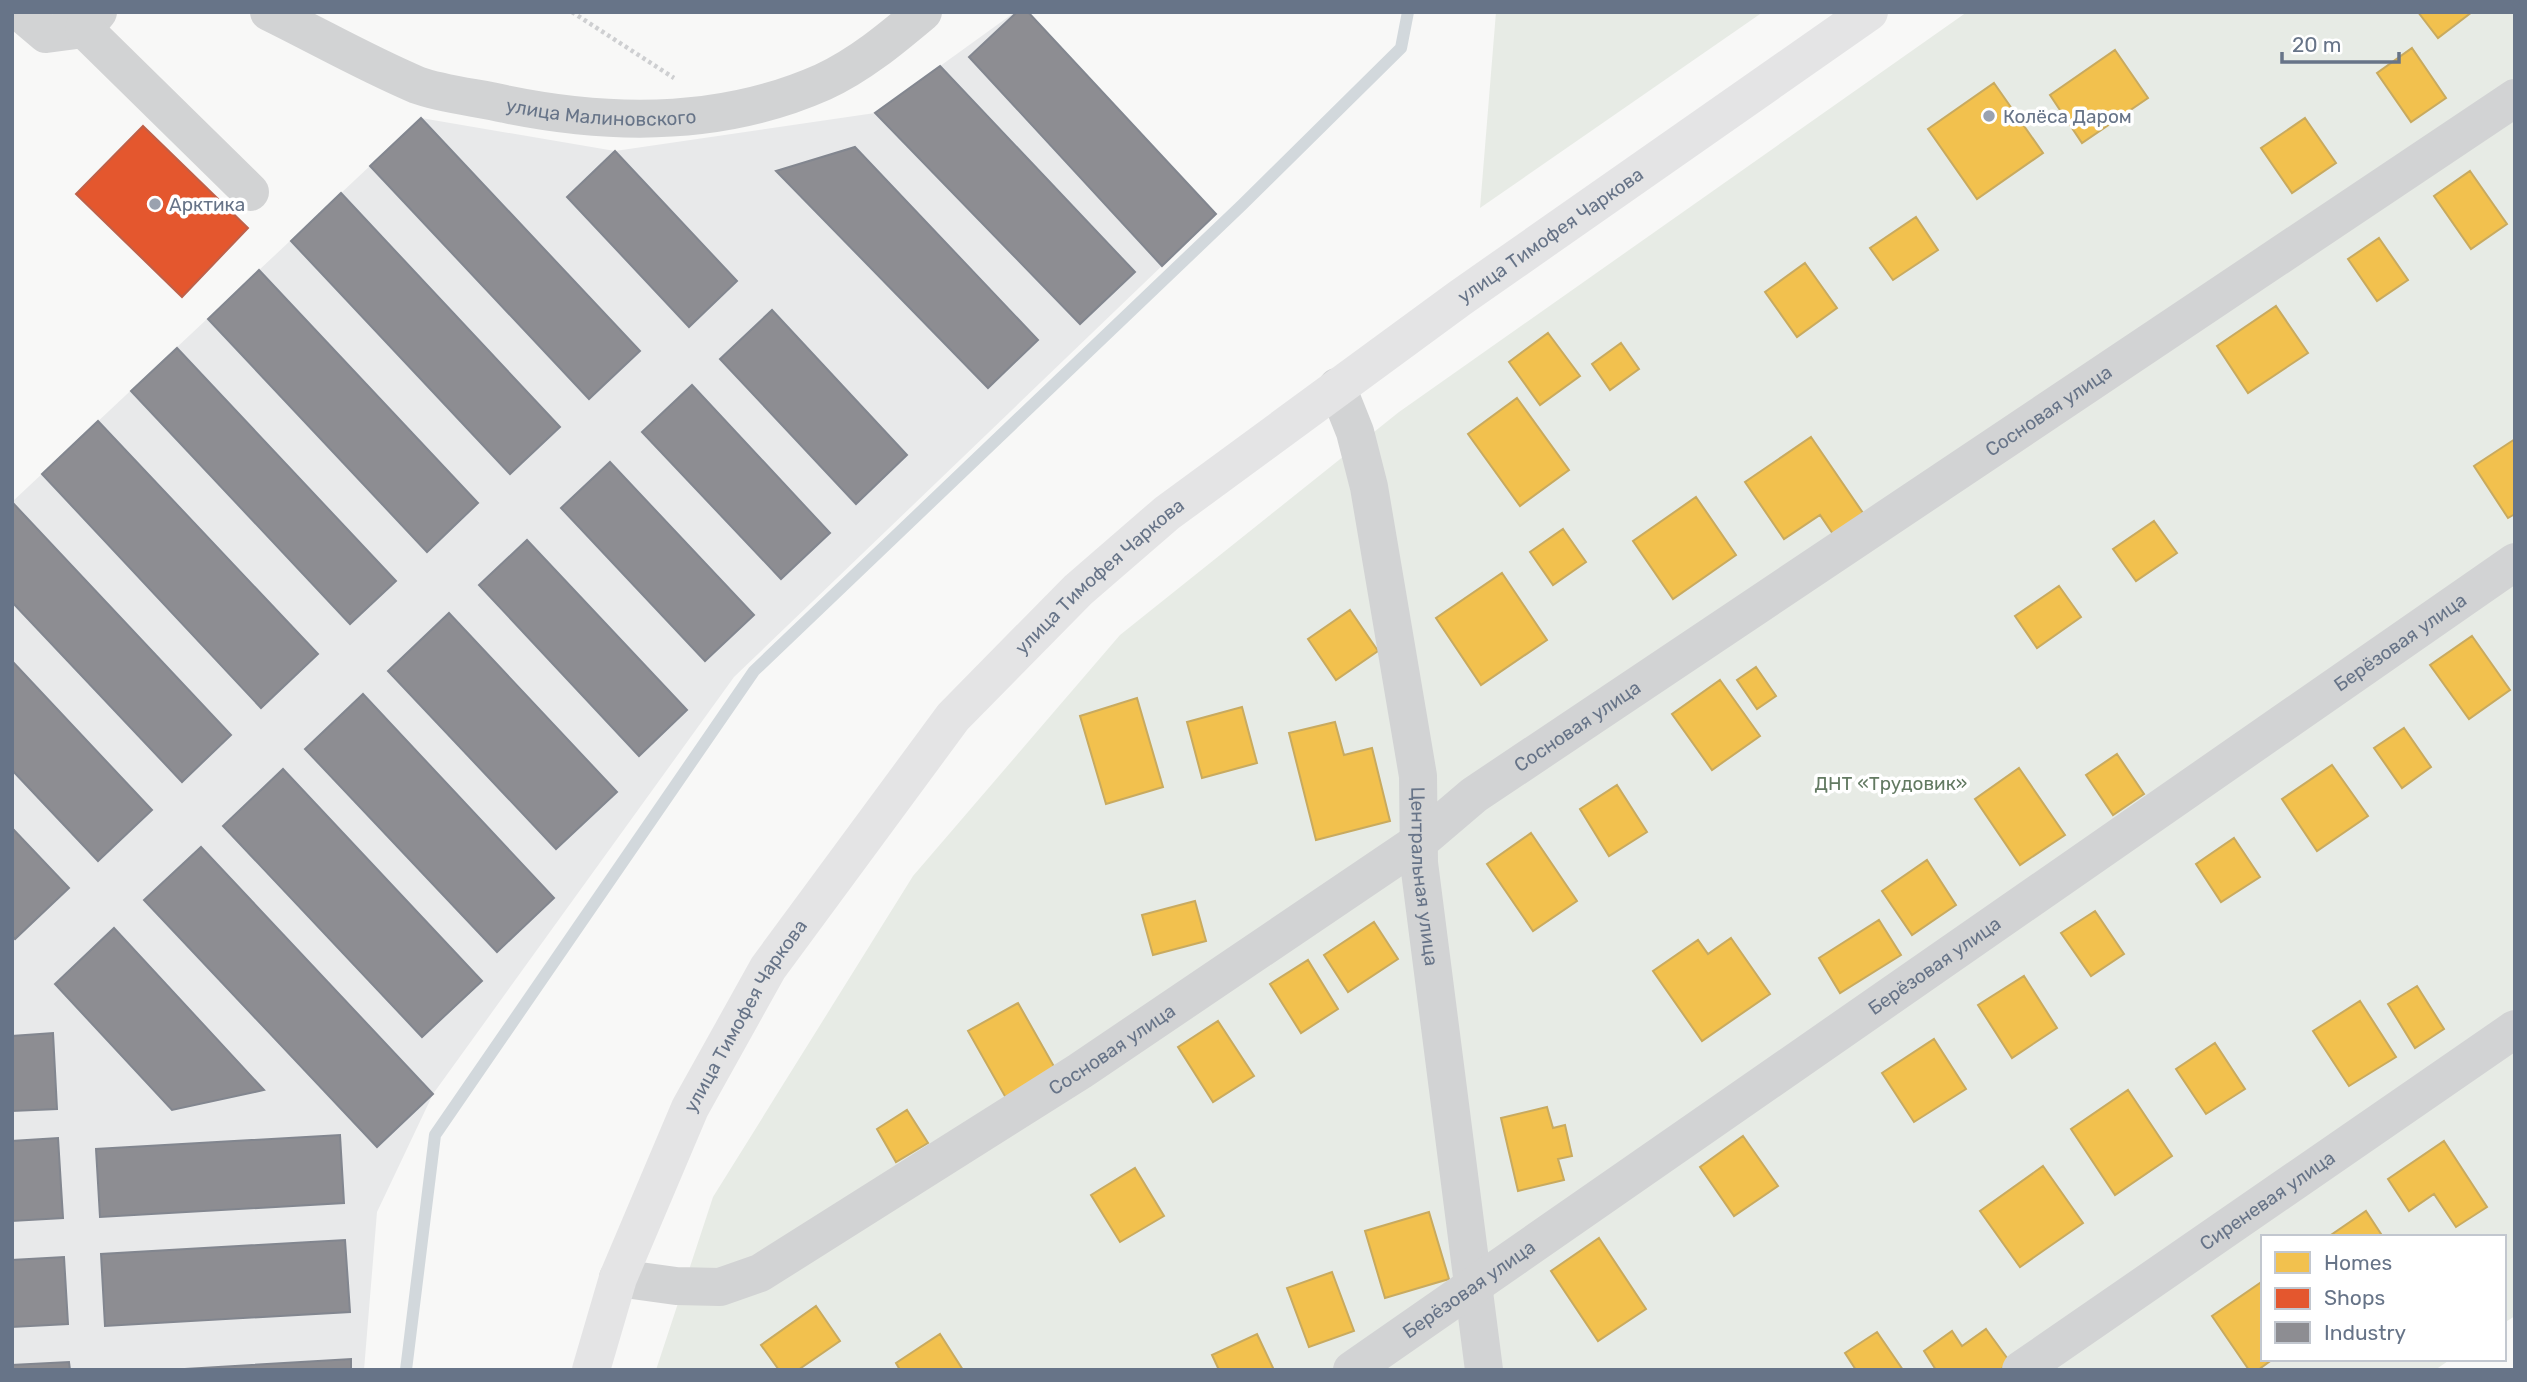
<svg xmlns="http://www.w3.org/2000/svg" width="2527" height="1382" viewBox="0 0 2527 1382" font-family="Rubik,sans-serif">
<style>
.built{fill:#e8e9ea}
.green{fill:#e7ebe5}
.homes{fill:#f2c14e;stroke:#c8aa5f;stroke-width:2}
.shops{fill:#e4572e;stroke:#be6049;stroke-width:2}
.industry{fill:#8d8d92;stroke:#82868f;stroke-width:2}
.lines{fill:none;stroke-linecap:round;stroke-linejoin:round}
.stream{stroke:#d2d8dc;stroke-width:12}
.path{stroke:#cecfd1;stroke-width:4.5;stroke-dasharray:3.5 3.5;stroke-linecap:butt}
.minor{stroke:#d2d3d4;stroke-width:38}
.major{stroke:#e4e4e5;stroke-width:38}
.poi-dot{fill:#9aa2af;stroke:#fff;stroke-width:2.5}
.labels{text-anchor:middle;stroke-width:7;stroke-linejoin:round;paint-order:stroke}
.street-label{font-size:19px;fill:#677488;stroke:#fff}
.poi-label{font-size:19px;fill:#677488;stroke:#fff;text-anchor:start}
.park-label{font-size:19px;fill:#637a62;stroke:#fff}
</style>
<rect width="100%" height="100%" fill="#f8f8f7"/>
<path class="built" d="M1015 12H1028L1216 214 734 677 433 1094 377 1212 364 1370H12V502L421 118 615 151 875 113Z"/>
<path class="green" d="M1496 12H1763L1480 208Z
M1967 12H2515V1316L2504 1323V1237H2263V1359H2451L2435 1370H656L713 1197 913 876 1120 635 1399 412Z"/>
<path class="homes" d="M2418 12H2472L2438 38Z
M2412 48 2446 98 2411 122 2377 73Z
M2115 50 2148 98 2082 143 2050 95Z
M1994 83 2043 153 1977 199 1928 129Z
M2305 118 2336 163 2292 193 2261 148Z
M2470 171 2507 224 2471 249 2434 196Z
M1916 217 1938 250 1893 280 1870 248Z
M2379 238 2408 280 2377 301 2348 259Z
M1805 263 1837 308 1797 337 1765 292Z
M2276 306 2308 353 2248 393 2217 346Z
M1548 333 1580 376 1540 405 1509 362Z
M1621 343 1639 369 1610 390 1592 364Z
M1517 398 1569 470 1520 506 1468 434Z
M1811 437 1863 513 1833 534 1820 515 1784 539 1745 482Z
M2515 439V514L2508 518 2474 466Z
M1696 497 1736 555 1673 599 1633 541Z
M2154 521 2177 553 2136 581 2113 549Z
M1563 529 1586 562 1553 585 1530 552Z
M1502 573 1547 640 1481 685 1436 618Z
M2059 586 2081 617 2037 648 2015 616Z
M1350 610 1378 651 1336 680 1308 639Z
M2472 636 2510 690 2469 719 2430 665Z
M1756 667 1776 696 1757 709 1737 680Z
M1720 680 1760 736 1712 770 1672 714Z
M1137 698 1163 787 1106 804 1080 716Z
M1242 707 1257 763 1202 778 1187 722Z
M1335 722 1344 755 1372 748 1390 821 1316 840 1289 733Z
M2404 728 2431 767 2402 788 2374 748Z
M2117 754 2144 794 2113 815 2086 775Z
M2332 765 2368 816 2317 851 2282 799Z
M2019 768 2065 835 2020 865 1975 799Z
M1617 785 1647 832 1609 856 1580 809Z
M1531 833 1577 901 1533 931 1487 864Z
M2234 838 2260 877 2221 902 2196 864Z
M1927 860 1956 905 1912 935 1882 891Z
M1195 901 1206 941 1153 955 1142 915Z
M2095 911 2124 954 2091 976 2061 933Z
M1879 920 1901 955 1840 993 1819 958Z
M1374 922 1398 959 1348 992 1324 955Z
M1731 938 1770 994 1702 1041 1653 971 1698 940 1708 954Z
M1308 960 1338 1009 1301 1033 1270 984Z
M2024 976 2057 1028 2012 1058 1978 1005Z
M2417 986 2444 1029 2415 1048 2388 1004Z
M2360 1001 2396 1057 2349 1086 2313 1031Z
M1018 1003 1056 1070 1006 1098 968 1031Z
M1218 1021 1254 1076 1213 1102 1178 1047Z
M1934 1039 1966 1089 1914 1122 1882 1073Z
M2215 1043 2245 1089 2206 1114 2176 1069Z
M2128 1090 2172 1156 2115 1195 2071 1129Z
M1547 1107 1553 1128 1565 1125 1572 1156 1558 1159 1564 1180 1518 1191 1501 1118Z
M907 1110 928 1143 896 1162 877 1129Z
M1743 1136 1778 1186 1734 1216 1700 1167Z
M2444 1141 2487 1207 2456 1227 2434 1194 2409 1211 2388 1179Z
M2043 1166 2083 1223 2020 1267 1980 1211Z
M1135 1168 1164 1216 1120 1242 1091 1195Z
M2366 1211 2383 1237H2328Z
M1429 1212 1449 1279 1385 1298 1365 1231Z
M1599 1238 1646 1309 1598 1341 1551 1271Z
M1332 1272 1354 1331 1309 1347 1287 1288Z
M2263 1281V1359H2273L2258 1370H2249L2212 1316Z
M816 1306 840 1341 798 1370H779L761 1345Z
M1986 1329 2010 1362 2000 1370H1936L1924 1351 1952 1331 1962 1346Z
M1877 1332 1903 1370H1856L1845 1353Z
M940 1334 963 1370H900L896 1363Z
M1257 1334 1274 1370H1219L1212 1355Z"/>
<path class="shops" d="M143 126 248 228 182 297 76 194Z"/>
<path class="industry" d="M1017 12H1028L1216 214 1162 266 969 57Z
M940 66 1135 272 1080 324 875 113Z
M421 118 640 351 589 399 370 166Z
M855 147 1038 340 988 388 776 171Z
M615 151 737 281 689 327 567 197Z
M341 193 560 427 510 474 291 241Z
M259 270 478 503 427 552 208 319Z
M772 310 907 455 856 504 720 359Z
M177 348 396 581 350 624 131 391Z
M692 385 830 533 781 579 642 432Z
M98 421 318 654 261 708 42 474Z
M610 462 754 615 705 661 561 508Z
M12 502 231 735 182 782 12 602Z
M527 540 687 710 639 756 479 585Z
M449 613 617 792 556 849 388 671Z
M12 661 152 810 98 861 12 770Z
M363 694 554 898 497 952 305 749Z
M283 769 482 981 422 1037 223 826Z
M12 828 69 888 15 939 12 936Z
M201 847 433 1094 377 1147 144 900Z
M114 928 264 1090 172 1110 55 984Z
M53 1033 57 1109 12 1111V1036Z
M340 1135 344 1203 100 1217 96 1149Z
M58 1138 63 1218 12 1221V1141Z
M345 1240 350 1312 105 1326 101 1254Z
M64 1257 68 1324 12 1327V1260Z
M351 1359V1370H168Z
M69 1362 70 1370H12V1365Z"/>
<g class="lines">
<path class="stream" d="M406 1370 435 1135 754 671 1242 205 1401 48 1408 12"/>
<path class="path" d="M572 12 674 78"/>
<g class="minor">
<path d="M20 12 46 34 84 29 98 12"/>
<path id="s1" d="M269 12C318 36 367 64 417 85 441 94 479 98 505 104 612 126 722 127 823 82 860 65 892 38 923 12"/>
<path d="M84 29 250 192"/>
<path id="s2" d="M1337 387 1355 432 1369 487 1418 776 1419 863 1484 1370"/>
<path id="s3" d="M618 1278 676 1286 720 1287 760 1273 1080 1071 1420 841 1474 795 2515 98"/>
<path id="s4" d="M1352 1370 2515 562"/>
<path id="s5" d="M2021 1370 2515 1029"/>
</g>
<path class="major" id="s6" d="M591 1370 618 1278 690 1108 768 968 953 717 1078 590 1167 513 1460 298 1869 12"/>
</g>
<g class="poi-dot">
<circle cx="1989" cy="116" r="7"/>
<circle cx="155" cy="204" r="7"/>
</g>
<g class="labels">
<g class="street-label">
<text dy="7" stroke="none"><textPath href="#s1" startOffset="352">улица Малиновского</textPath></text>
<text dy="7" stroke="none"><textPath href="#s6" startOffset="1522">улица Тимофея Чаркова</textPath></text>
<text dy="7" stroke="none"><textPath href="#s3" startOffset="1696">Сосновая улица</textPath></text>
<text dy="7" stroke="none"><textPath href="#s6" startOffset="956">улица Тимофея Чаркова</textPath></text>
<text dy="7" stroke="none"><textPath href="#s4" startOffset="1276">Берёзовая улица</textPath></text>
<text dy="7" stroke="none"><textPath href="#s3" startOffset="1129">Сосновая улица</textPath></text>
<text dy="7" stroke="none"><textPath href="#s2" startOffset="499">Центральная улица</textPath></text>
<text dy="7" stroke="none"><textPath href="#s4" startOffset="709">Берёзовая улица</textPath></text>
<text dy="7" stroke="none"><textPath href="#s6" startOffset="388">улица Тимофея Чаркова</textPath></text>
<text dy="7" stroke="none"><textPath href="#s3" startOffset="562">Сосновая улица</textPath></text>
<text dy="7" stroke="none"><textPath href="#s5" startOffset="299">Сиреневая улица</textPath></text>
<text dy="7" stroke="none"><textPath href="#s4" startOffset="142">Берёзовая улица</textPath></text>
</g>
<g class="poi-label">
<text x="2003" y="123">Колёса Даром</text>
<text x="169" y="211">Арктика</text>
</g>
<g class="park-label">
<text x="1891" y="790">ДНТ «Трудовик»</text>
</g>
</g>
<rect width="2527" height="1382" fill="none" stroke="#677488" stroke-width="28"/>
<rect x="2261" y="1235" width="245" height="126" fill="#ffffff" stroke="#c2c7cf" stroke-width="2"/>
<rect x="2275" y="1252" width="35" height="21" fill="#f2c14e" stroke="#c2c7cf" stroke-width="2"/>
<text x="2324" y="1270" font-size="21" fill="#677488">Homes</text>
<rect x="2275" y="1288" width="35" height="21" fill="#e4572e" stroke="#c2c7cf" stroke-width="2"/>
<text x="2324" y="1305" font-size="21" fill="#677488">Shops</text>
<rect x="2275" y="1322" width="35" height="21" fill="#8d8d92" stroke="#c2c7cf" stroke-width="2"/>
<text x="2324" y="1340" font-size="21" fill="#677488">Industry</text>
<path d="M2282 52v10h117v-10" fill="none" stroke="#677488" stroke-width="3.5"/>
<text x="2292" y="52" font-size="21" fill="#677488" stroke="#ffffff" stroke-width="5" paint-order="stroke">20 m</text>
</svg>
